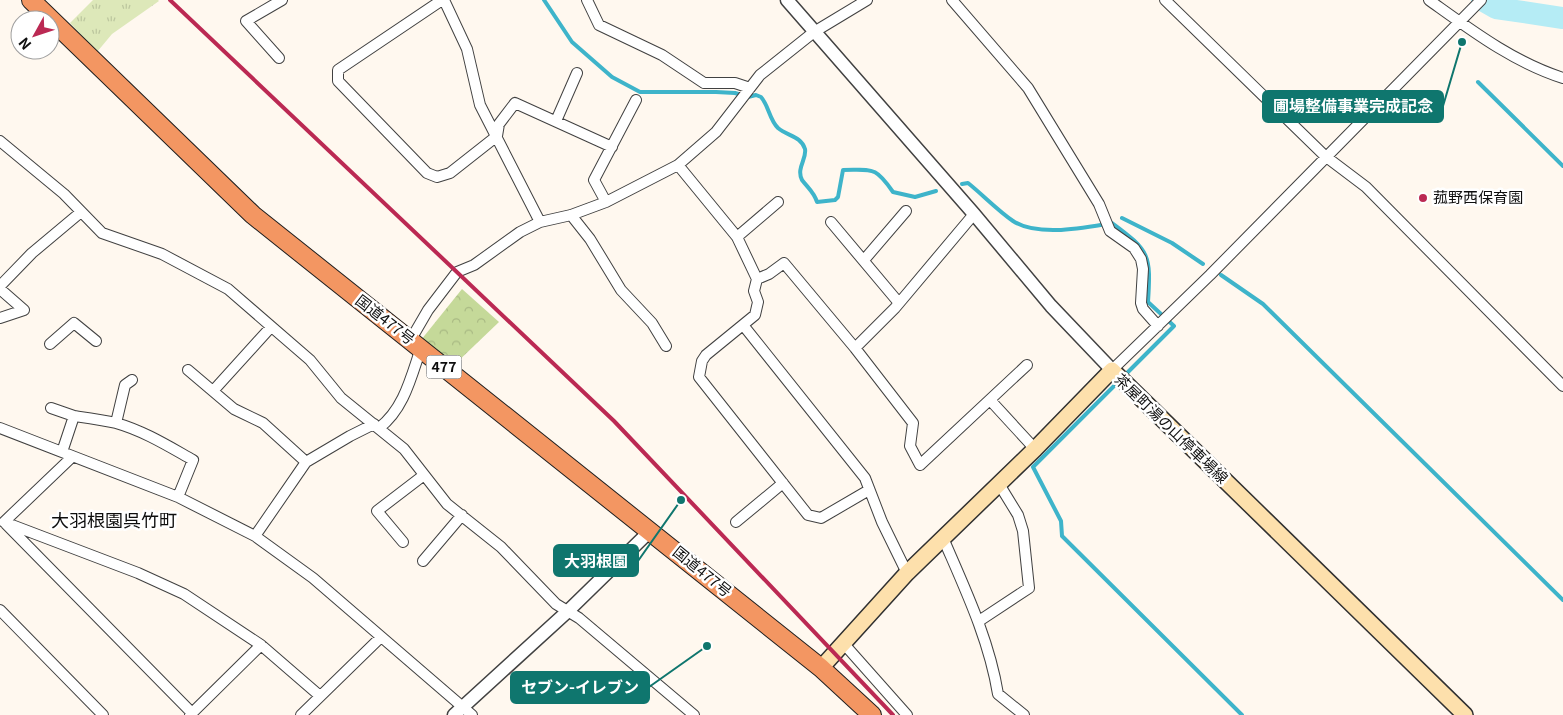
<svg xmlns="http://www.w3.org/2000/svg" width="1563" height="715" viewBox="0 0 1563 715" font-family="Georgia,'Noto Sans JP',serif">
<style>
.grass{fill:url(#grass-tufts)}
.forest{fill:url(#forest-crowns)}
.lines{fill:none;stroke-linecap:round;stroke-linejoin:round}
.stream{stroke:#3eb4ca;stroke-width:4}
.river{stroke:#b5ecf5;stroke-width:22}
.minor-casing{stroke:#414141;stroke-width:12}
.tertiary-casing{stroke:#414141;stroke-width:15}
.secondary-casing{stroke:#303030;stroke-width:18}
.trunk-casing{stroke:#1f1f1f;stroke-width:20}
.minor{stroke:#fff;stroke-width:10}
.tertiary{stroke:#fff;stroke-width:12}
.secondary{stroke:#fde0ac;stroke-width:15}
.trunk{stroke:#f39662;stroke-width:18}
.rail{stroke:#bb2953;stroke-width:4}
.poi-dot{fill:#bb2953;stroke:#fff;stroke-width:2}
.labels{text-anchor:middle;stroke-width:5;stroke-linejoin:round;paint-order:stroke}
.shield{fill:#fff;stroke:#565656;stroke-width:1}
.shield-label{font-size:14px;font-weight:bold;fill:#0e0e0e}
.poi-label{font-size:15px;fill:#0e0e0e;stroke:#fff;text-anchor:start}
.street-label{font-size:15px;fill:#0e0e0e;stroke:#fff}
.quarter-label{font-size:18px;fill:#0e0e0e;stroke:#fff}
.leader{fill:none;stroke:#0f766e;stroke-width:2}
.callout-dot{fill:#0f766e;stroke:#fff;stroke-width:2}
.callout{fill:#0f766e;stroke:#0f766e;stroke-width:2}
.callout-label{font-size:16px;text-anchor:middle;font-weight:bold;fill:#fff}
</style>
<defs>
<pattern id="grass-tufts" width="24" height="20" patternUnits="userSpaceOnUse" patternTransform="scale(1.25)"><rect width="24" height="20" fill="#dde8b9"/><path d="M3 7l-1-3M5 7V3M7 7l1-3M15 17l-1-3M17 17v-4M19 17l1-3" fill="none" stroke="#bcc69e"/></pattern>
<pattern id="forest-crowns" width="20" height="18" patternUnits="userSpaceOnUse" patternTransform="scale(1.25)"><rect width="20" height="18" fill="#c5d999"/><path d="M2 6a3 3 0 1 1 6 0M12 15a3 3 0 1 1 6 0" fill="none" stroke="#a8b983"/></pattern>
</defs>
<rect width="100%" height="100%" fill="#fff8ef"/>
<path class="grass" d="M93 0H158L159 1 112 34 97 52 70 23Z"/>
<path class="forest" d="M462 289 499 322 453 366 421 340Z"/>
<g class="lines">
<path class="stream" d="M544 0 572 42 612 77 640 92H716L735 93 748 97 756 95 761 97C769 106 769 119 778 128 787 136 801 136 805 149 807 159 796 168 802 180 808 188 814 192 817 202L835 200 838 197 843 170C873 170 875 166 893 192L915 197 936 191
M1478 82 1563 166
M962 184 968 183C983 195 997 210 1013 221 1037 237 1085 228 1112 223 1150 251 1151 255 1148 302L1174 326 1123 377
M1122 218 1172 243 1203 264
M1221 275 1263 304 1563 600
M1118 382 1033 467 1061 521 1062 536 1242 715"/>
<path class="river" d="M1482 0 1496 8 1563 18"/>
<defs>
<path id="minor" d="M442 0 338 70V81L427 173 437 177 450 173 497 136 499 124 515 103 612 147
M444 0 467 49 480 105 540 222
M587 0 599 25 662 55 704 83H735L750 88
M952 0 1028 88 1099 204 1110 231 1134 248 1141 259 1143 269 1141 303 1143 309 1158 326
M1165 0 1325 156 1366 187 1563 386
M1429 0C1471 30 1513 62 1563 78
M279 58 246 21 282 0
M556 121 577 73
M0 141 64 194 102 233 162 254 228 289 310 360 341 398 404 449 447 504 501 547 556 604 579 618 694 715
M678 165 737 237 757 279
M606 202 594 180 636 100
M571 215 590 239 621 290 652 323 666 346
M831 222 899 303
M737 237 778 202
M864 260 906 211
M0 286 32 253 81 212
M0 289 24 310
M0 318 24 310
M743 325 865 478 882 522 907 573
M410 341 428 310 457 272 474 265 520 232 540 222 571 215 606 202 678 165 716 132 760 75 814 32 867 0
M50 344 74 323 96 341
M855 348 895 308 974 214
M188 370 234 409 263 423 306 462
M1112 370 1210 275 1481 0
M213 391 271 327
M990 400 1035 449
M51 408 74 416
M116 423 125 385 132 380
M0 428 178 497 255 536 313 578 472 715
M379 428C404 409 411 377 421 348
M62 452 74 416C88 418 103 420 116 423 144 431 168 446 193 460L178 497
M72 457 4 522 138 573 184 594 261 645 190 715
M869 490 821 518 808 515 699 377 702 361 706 355 755 315 758 302 754 291 757 279 769 274 784 263 855 348 913 423 910 446 920 465 1027 365
M736 522 783 483
M6 524 192 713
M255 536 306 462 350 436 374 424
M943 538C965 589 989 639 998 694L1024 715
M403 542 377 511 424 475
M423 561 462 515
M0 610 103 715
M979 621 1029 588 1023 531 1018 515 999 484
M844 644 907 715
M261 645 320 696
M301 715 381 637"/>
<path id="tertiary" d="M787 0 974 214 1051 306 1112 370
M454 715 568 611 650 531"/>
<path id="secondary" d="M821 668 907 573 1035 449 1112 370 1465 715"/>
<path id="trunk" d="M31 0 253 215 821 668 872 715"/>
</defs>
<use href="#minor" class="minor-casing"/>
<use href="#tertiary" class="tertiary-casing"/>
<use href="#secondary" class="secondary-casing"/>
<use href="#trunk" class="trunk-casing"/>
<use href="#minor" class="minor"/>
<use href="#tertiary" class="tertiary"/>
<use href="#secondary" class="secondary"/>
<use href="#trunk" class="trunk"/>
<path class="rail" d="M170 0 614 421 893 715"/>
</g>
<circle class="poi-dot" cx="1423" cy="198" r="5"/>
<g class="labels">
<rect class="shield" x="426.5" y="355.5" width="35" height="23" rx="4"/>
<g class="shield-label">
<text x="444" y="372">477</text>
</g>
<g class="poi-label">
<text x="1433" y="203">菰野西保育園</text>
</g>
<g class="street-label">
<text transform="translate(385 320) rotate(38)" y="5">国道477号</text>
<text transform="translate(1171 429) rotate(44)" y="5">茶屋町湯の山停車場線</text>
<text transform="translate(702 572) rotate(39)" y="5">国道477号</text>
</g>
<g class="quarter-label">
<text x="114" y="527">大羽根園呉竹町</text>
</g>
</g>
<path class="leader" d="M1462 42L1443 106M681 500L638 561M707 646L649 687"/>
<g class="callout-dot">
<circle cx="1462" cy="42" r="5"/>
<circle cx="681" cy="500" r="5"/>
<circle cx="707" cy="646" r="5"/>
</g>
<g class="callout">
<rect x="1263" y="91" width="180" height="31" rx="5"/>
<rect x="554" y="545" width="84" height="31" rx="5"/>
<rect x="511" y="672" width="138" height="31" rx="5"/>
</g>
<g class="callout-label">
<text x="1353" y="112">圃場整備事業完成記念</text>
<text x="596" y="567">大羽根園</text>
<text x="580" y="693">セブン-イレブン</text>
</g>
<g transform="translate(35 35) rotate(230)"><circle r="24" fill="#ffffff" stroke="#9f9f9f"/>
<path d="M0-4L9 19L0 12L-9 19Z" fill="#bb2953"/>
<text y="-8" font-size="14" font-weight="bold" text-anchor="middle" fill="#0e0e0e">N</text>
</g>
</svg>
